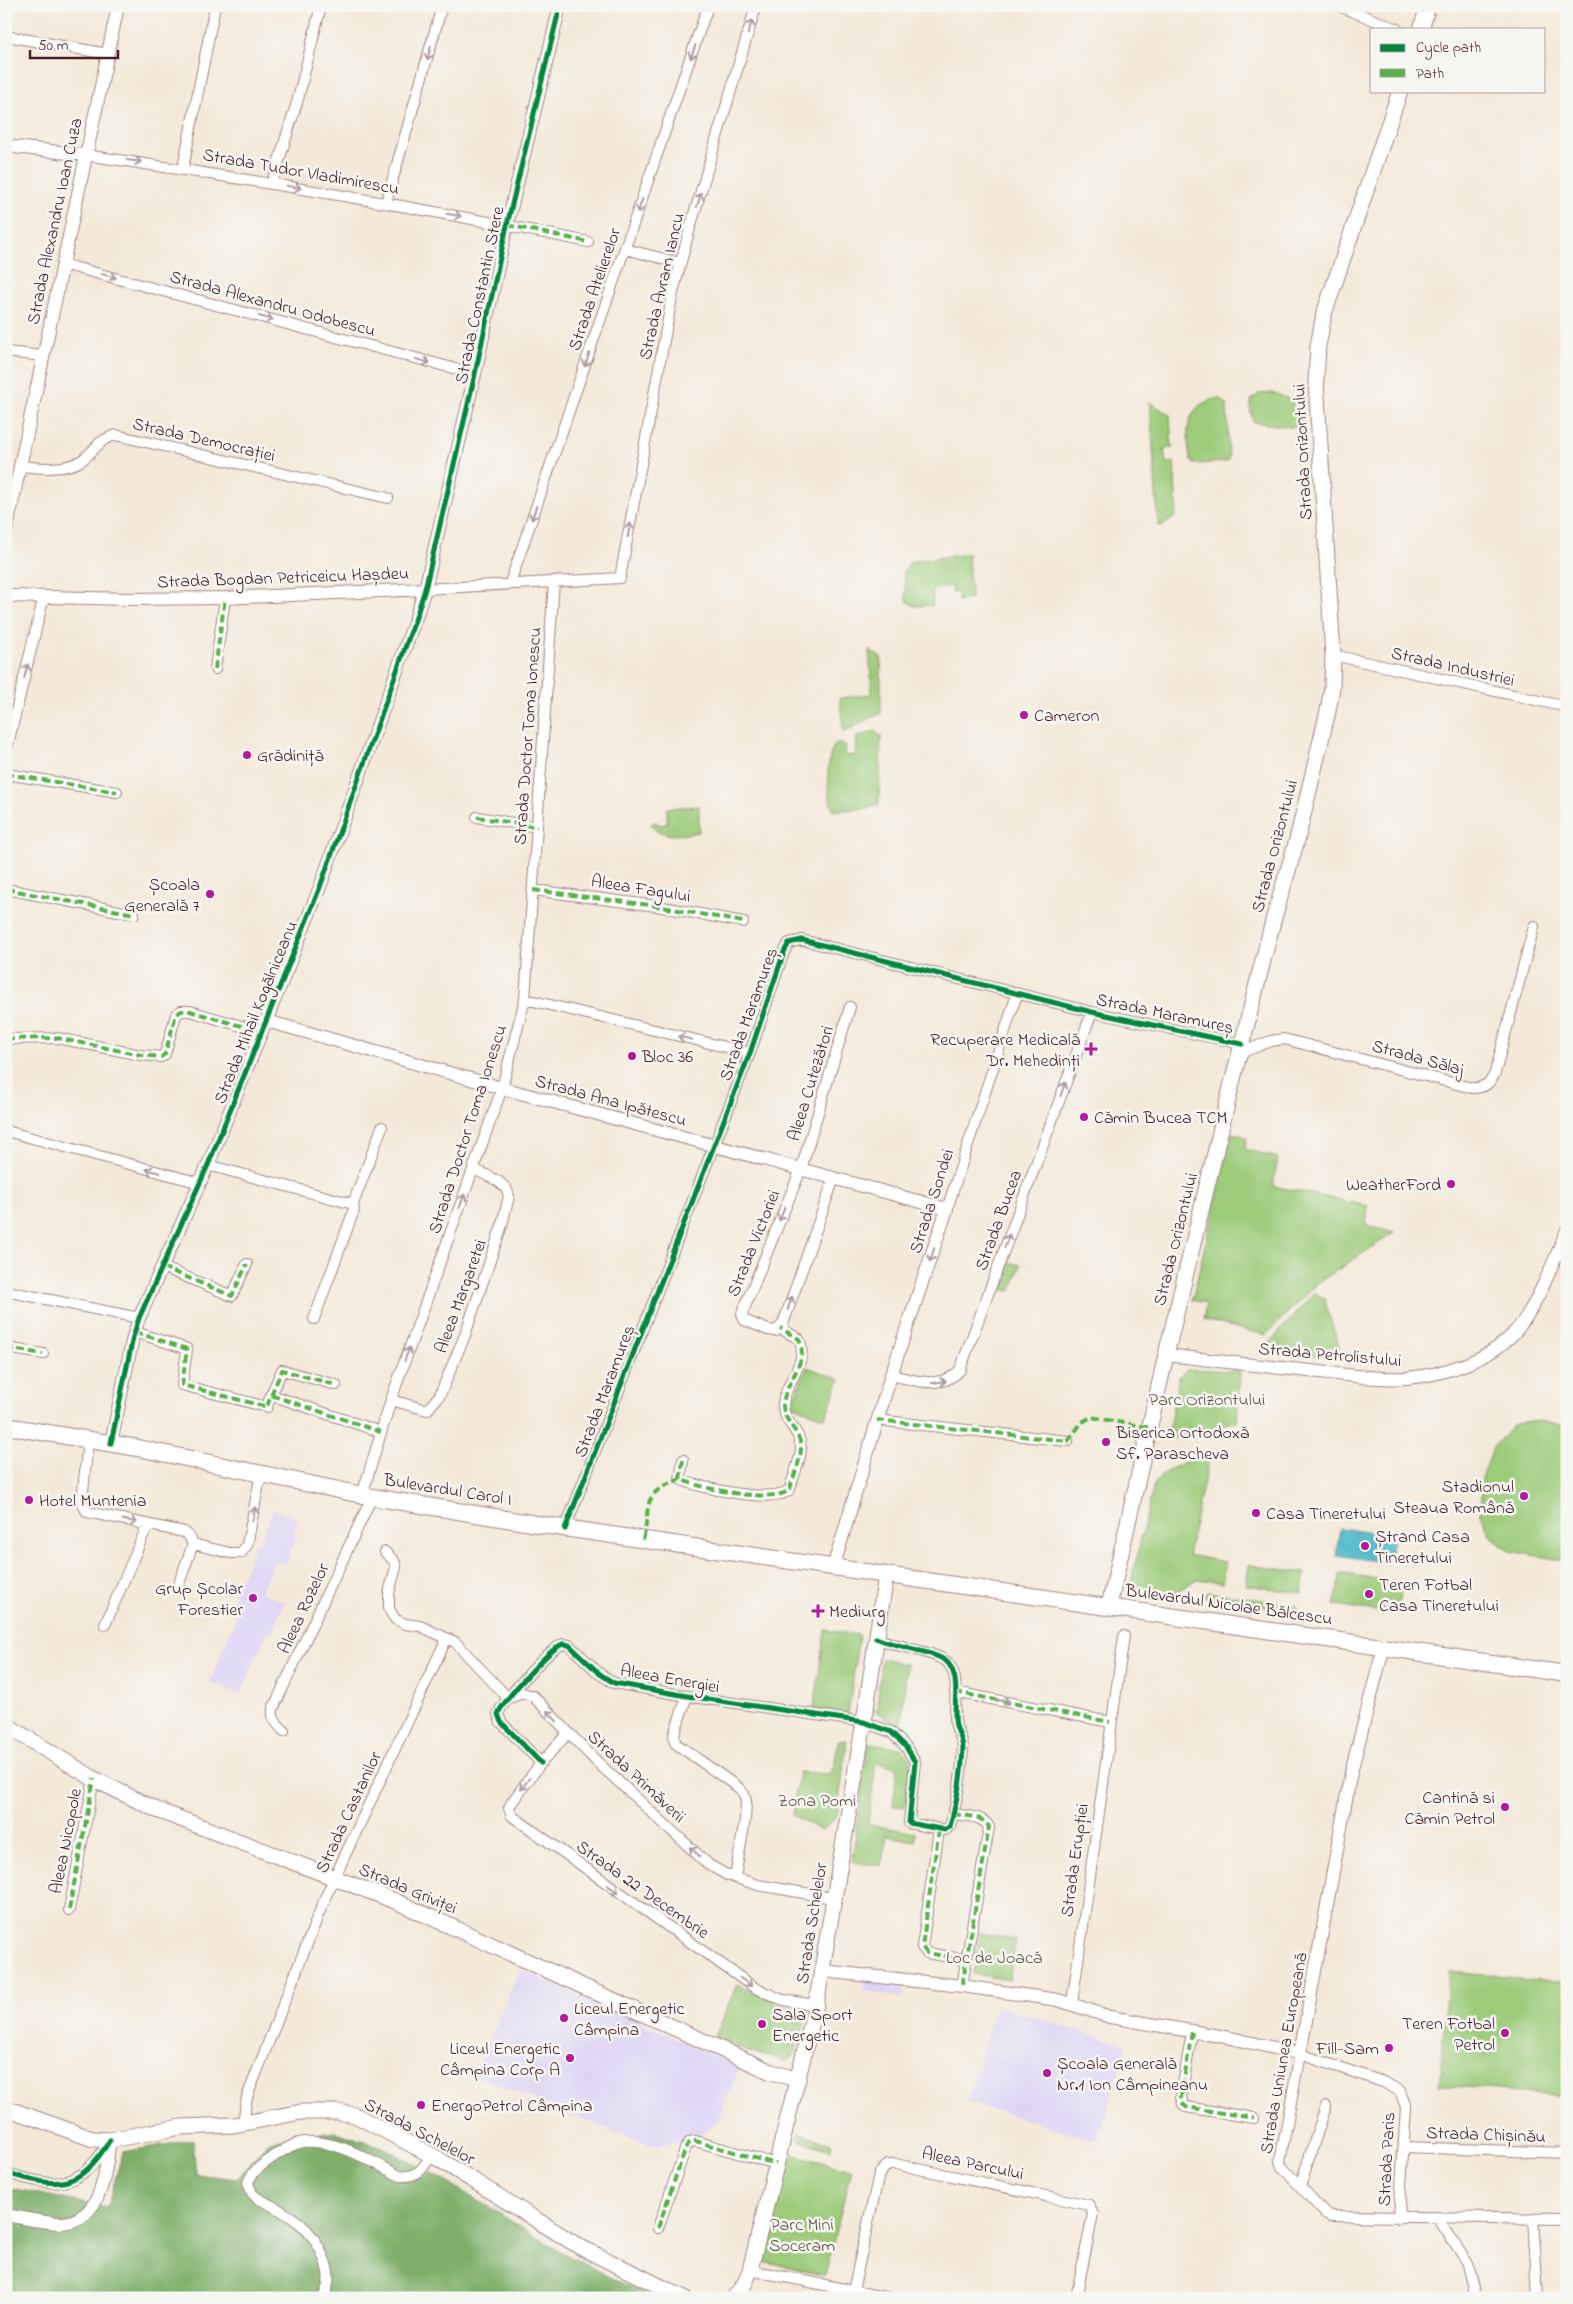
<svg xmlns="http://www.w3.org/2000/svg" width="1573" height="2304" viewBox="0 0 1573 2304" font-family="'Indie Flower',sans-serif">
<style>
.built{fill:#ded5f5}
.green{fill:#9ccb79;stroke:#737552}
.forest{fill:#7daf69;stroke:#64674a}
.water{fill:#4ebac8;stroke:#4c6c7a}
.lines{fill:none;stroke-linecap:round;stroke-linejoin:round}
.minor-casing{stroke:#9f8482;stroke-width:12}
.tertiary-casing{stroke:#9f8482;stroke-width:14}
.secondary-casing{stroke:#9f8482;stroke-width:17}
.primary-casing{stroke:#9f8482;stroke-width:18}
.minor{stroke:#fff;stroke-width:10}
.tertiary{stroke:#fff;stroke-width:12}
.secondary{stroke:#fff;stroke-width:15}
.primary{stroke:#fff;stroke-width:16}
.quiet{stroke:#57b146;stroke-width:4;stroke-dasharray:8 4;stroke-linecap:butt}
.cycleway-casing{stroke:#f6f6f2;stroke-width:8}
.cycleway{stroke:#00873e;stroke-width:5}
.oneway{stroke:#ae9aa0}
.poi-dot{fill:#b5179e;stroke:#f6f6f2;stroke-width:2}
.labels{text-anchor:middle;stroke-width:5;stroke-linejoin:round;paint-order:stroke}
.street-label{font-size:18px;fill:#4a1f2b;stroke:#f6f6f2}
.poi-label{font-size:18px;fill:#4a1f2b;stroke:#f6f6f2;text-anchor:start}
.park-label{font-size:18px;fill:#635342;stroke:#f6f6f2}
</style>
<rect width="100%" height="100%" fill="#f6f6f2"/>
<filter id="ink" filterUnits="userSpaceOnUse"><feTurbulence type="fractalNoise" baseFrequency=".02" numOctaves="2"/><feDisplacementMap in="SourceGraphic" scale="10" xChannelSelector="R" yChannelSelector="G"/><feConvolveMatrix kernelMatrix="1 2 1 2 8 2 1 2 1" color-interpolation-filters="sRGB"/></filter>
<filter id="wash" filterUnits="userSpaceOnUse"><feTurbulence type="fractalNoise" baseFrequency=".0096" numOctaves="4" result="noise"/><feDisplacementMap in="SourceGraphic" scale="20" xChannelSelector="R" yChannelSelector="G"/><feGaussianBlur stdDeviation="1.12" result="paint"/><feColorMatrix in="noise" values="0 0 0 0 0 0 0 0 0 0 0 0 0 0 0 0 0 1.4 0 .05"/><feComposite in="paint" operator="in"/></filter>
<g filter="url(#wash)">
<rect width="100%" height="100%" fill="#f4e9d8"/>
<path class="built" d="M273 1509 299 1520 293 1534 297 1536 285 1565 274 1561 261 1592 285 1602 272 1633 267 1632 241 1695 210 1682 238 1612 229 1608 256 1542 260 1543Z
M520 1969 740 2067 717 2122 691 2142 648 2145 474 2075Z
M866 1978 905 1984 903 1998 864 1991Z
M996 2006 1127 2045 1098 2141 967 2102Z"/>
<path class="green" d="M1272 393C1286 396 1299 404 1304 418L1302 425 1290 427 1253 422 1250 407 1252 399 1259 394Z
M1219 398 1227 404 1229 460 1225 462 1194 464 1191 461C1185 434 1184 403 1219 398Z
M1150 402 1170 415 1172 448 1164 449 1166 464 1174 462 1177 508 1175 517 1162 526 1158 525Z
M968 554 971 599 958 601V593H952L951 586 932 589 933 605 915 606 909 603 906 598 904 571 911 561Z
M869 650 881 657V713L843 732 840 698 872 694Z
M875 731 881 736 879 804 867 808 834 811C826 798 825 755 836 744L841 743 846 746 845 756 856 755 857 737Z
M699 806V832C684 835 661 839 651 824L655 822 662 825 667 823V808Z
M1232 1133 1247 1137 1245 1149 1278 1158 1273 1186 1368 1206 1366 1225 1394 1233 1316 1284 1266 1335 1203 1320 1206 1303 1192 1300Z
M1005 1261 1021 1265 1011 1291 995 1288Z
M1314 1293 1324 1298 1342 1357 1262 1351Z
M807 1367 840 1379 825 1418 791 1405Z
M1187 1369 1240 1371 1237 1421 1172 1439 1169 1427 1179 1377Z
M1538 1421 1567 1425V1561L1509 1551 1490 1536 1481 1514 1482 1479 1493 1447 1515 1424Z
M1210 1453 1188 1555 1225 1562 1222 1583 1197 1579 1175 1593 1130 1585 1154 1484C1166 1466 1192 1460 1210 1453Z
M1249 1565 1305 1573 1302 1593 1246 1585Z
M1340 1573 1402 1583 1397 1614 1335 1605Z
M1207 1592 1297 1605 1299 1611 1202 1597Z
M825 1630 859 1635 848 1714 814 1709Z
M881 1659 907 1664 901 1729 877 1712Z
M847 1740 837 1816 822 1831 792 1815 799 1772 829 1774 834 1767 838 1741Z
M868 1744 901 1748 911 1759 905 1807 893 1806 897 1767 876 1763 868 1824 916 1833 915 1841 887 1836 881 1866 852 1862Z
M980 1933 1016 1940 1009 1980 973 1974Z
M1449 1972 1567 1982V2096L1439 2085Z
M737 1984 786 2007 808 2010 794 2056 786 2061 749 2052 715 2037Z
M799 2134 832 2143 831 2150 797 2140Z
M789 2153 851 2170 825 2276 760 2260Z"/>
<path class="forest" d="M335 2132 383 2147 446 2181 558 2250 613 2279 656 2298H6V2187L107 2208 123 2152 193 2140 196 2174 237 2179 269 2141Z"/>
<path class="water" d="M1340 1528 1393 1536 1389 1563 1336 1555Z"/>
</g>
<g filter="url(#ink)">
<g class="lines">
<defs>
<path id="minor" d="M1339 6 1397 29
M6 36 108 54
M85 155C254 180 422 207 588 242
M183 168 215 6
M272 183 298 99 321 6
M386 203 442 6
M625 249 680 263
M62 264 475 374
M6 352 43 356
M20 466C38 468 66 471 82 460 96 450 97 440 116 435L388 498
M510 583 708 6
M425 589 620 578 673 292 690 228 756 6
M1333 655 1567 707
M215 669 225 598
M6 752 44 596
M6 774 117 792
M477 817 537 827
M6 889 134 914
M533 890 657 906 743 922
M525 999 750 1053
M6 1039 57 1038 141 1055 161 1057 165 1054 176 1015 181 1011H190L262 1032
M1240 1053 1271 1041 1284 1039 1472 1088C1484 1088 1490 1084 1495 1073L1534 926
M6 1131 200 1183
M208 1165 353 1204
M834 1178 783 1324 776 1331 768 1330 744 1320 742 1314 801 1169 850 1007
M947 1209 1017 994
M162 1267 232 1296 247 1264
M6 1291 139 1318
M314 1319 354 1210 353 1204 382 1127
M135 1332 187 1349 182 1385 267 1407 271 1395 381 1432
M6 1348 43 1354
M891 1375C916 1380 940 1391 960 1370L1092 1012
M271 1395 282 1370 336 1385
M391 1400 427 1410 440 1395 465 1335 502 1225 509 1196 506 1188 498 1181 474 1169
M877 1420 1068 1441
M88 1439 82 1503 87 1512 184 1532 189 1536 193 1544 230 1553H241L247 1545 261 1473
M683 1460 680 1479C698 1488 777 1505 790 1489 793 1476 801 1460 801 1448 801 1431 783 1422 783 1405 784 1383 810 1362 799 1339L780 1328
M362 1495 391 1400 502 1088 525 999 554 581
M565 1529 750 1053 784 952 789 943 802 940 1092 1012 1242 1044
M385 1552 394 1561 396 1567 389 1593V1609L395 1619 405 1624 420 1626 455 1642 508 1698
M178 1586 193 1544
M105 1625 148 1524
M955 1692 1110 1722
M687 1696 674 1735 675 1743 739 1788 744 1794 746 1801 745 1820 735 1878
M509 1698 523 1693 533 1696 596 1761 709 1865 727 1875 758 1885 833 1898
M284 1731C278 1724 271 1719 273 1709L372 1497
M568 1733 541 1763 512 1802 509 1808 512 1816 755 1988 783 2000 816 2005
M541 1763 501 1722 498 1714C504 1700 550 1648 563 1644L569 1645 600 1674 614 1683 687 1696 864 1722 891 1732 906 1747 915 1762 909 1823 945 1830 950 1826C957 1801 962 1773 963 1748 963 1740 958 1733 956 1726 952 1707 962 1680 948 1663 938 1652 893 1646 876 1638
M953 1814C966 1816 982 1815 989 1827L962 1986
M939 1829 922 1947 927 1953 967 1960
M69 1910 94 1779
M1072 2003 1124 1636
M1192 2032 1181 2097 1183 2104 1186 2107 1254 2118
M243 2123 247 2097 325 1898 446 1640
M1404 2147 1567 2153
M6 2173C58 2188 78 2191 109 2142
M1300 2186 1326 2106
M1437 2217 1468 2263 1476 2298
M1399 2218 1406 2107 1400 2091 1383 2082 1300 2054 1280 2161 1282 2167 1325 2213 1331 2216 1567 2219
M1533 2218 1538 2298
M658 2228 686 2147 690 2142 695 2141 776 2164
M750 2270 889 2298
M853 2291 879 2174 888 2164H895L1089 2205 1093 2214 1076 2298
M323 2298C330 2285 330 2275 325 2261 313 2226 289 2214 257 2198L252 2193 248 2183C252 2171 262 2165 272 2158 280 2152 289 2146 299 2143 332 2136 372 2162 400 2176 417 2178 423 2168 432 2155"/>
<path id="tertiary" d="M6 146 85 155
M6 532 118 6
M6 596 130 599 225 598 425 589
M267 1021 502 1088 947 1209 891 1375 833 1568
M1166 1355C1218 1361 1269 1367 1320 1372 1349 1375 1378 1380 1407 1378 1442 1375 1489 1360 1513 1334 1536 1310 1554 1260 1567 1230
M111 1443 133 1337 139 1318 208 1165 320 887 416 617 425 589 475 374 507 225 560 6
M823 1971 962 1986 1058 2000 1110 2017 1231 2038 1300 2054 1351 1772 1384 1646
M6 2215C24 2218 42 2223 59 2223 103 2222 105 2172 110 2140"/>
<path id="secondary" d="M1421 29 1428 6
M1109 1606 1166 1355 1233 1079 1273 921 1297 840 1328 711 1332 687 1333 655 1316 381 1318 346 1324 314 1400 91
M6 1725 94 1779 157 1810 395 1901 769 2071 798 2080
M6 2108 93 2139 110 2140 181 2127 234 2125 301 2112H338L355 2115 437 2158 580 2247 684 2298
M734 2298 745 2283 750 2270 816 2005 864 1722 886 1575"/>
<path id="primary" d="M6 1426 138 1448 372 1497 543 1525 1567 1674"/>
</defs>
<use href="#minor" class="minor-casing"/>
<use href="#tertiary" class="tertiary-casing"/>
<use href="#secondary" class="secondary-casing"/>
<use href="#primary" class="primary-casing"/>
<use href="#minor" class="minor"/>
<use href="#tertiary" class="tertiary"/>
<use href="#secondary" class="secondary"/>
<use href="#primary" class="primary"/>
<path class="quiet" d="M507 225 588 242
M215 669 225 598
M6 774 117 792
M477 817 537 827
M6 889 134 914
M533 890 657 906 743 922
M6 1039 57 1038 141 1055 161 1057 165 1054 176 1015 181 1011H190L262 1032
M162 1267 232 1296 247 1264
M6 1297 7 1291
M135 1332 187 1349 182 1385 267 1407 271 1395 381 1432
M6 1348 43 1354
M271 1395 282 1370 336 1385
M877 1420 1068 1441 1082 1422 1091 1417 1151 1428
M683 1460 680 1479C698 1488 777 1505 790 1489 793 1476 801 1460 801 1448 801 1431 783 1422 783 1405 784 1383 810 1362 799 1339L780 1328
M643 1540C652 1503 639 1495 680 1479
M955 1692 1110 1722
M953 1814C966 1816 982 1815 989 1827L962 1986
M939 1829 922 1947 927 1953 967 1960
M69 1910 94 1779
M1192 2032 1181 2097 1183 2104 1186 2107 1254 2118
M658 2228 686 2147 690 2142 695 2141 776 2164"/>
<defs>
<path id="cycleway" d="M111 1443 133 1337 139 1318 208 1165 320 887 416 617 425 589 475 374 507 225 560 6
M565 1529 750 1053 784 952 789 943 802 940 1092 1012 1242 1044
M541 1763 501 1722 498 1714C504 1700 550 1648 563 1644L569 1645 600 1674 614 1683 687 1696 864 1722 891 1732 906 1747 915 1762 909 1823 945 1830 950 1826C957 1801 962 1773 963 1748 963 1740 958 1733 956 1726 952 1707 962 1680 948 1663 938 1652 893 1646 876 1638
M6 2173C60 2188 78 2191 110 2140"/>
</defs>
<use href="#cycleway" class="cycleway-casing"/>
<use href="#cycleway" class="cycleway"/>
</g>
<defs><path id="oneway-shaft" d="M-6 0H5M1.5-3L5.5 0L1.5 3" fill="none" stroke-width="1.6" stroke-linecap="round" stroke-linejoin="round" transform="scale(1.25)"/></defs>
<g class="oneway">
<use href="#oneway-shaft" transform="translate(750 27) rotate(-73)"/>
<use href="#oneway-shaft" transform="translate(693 52) rotate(109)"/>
<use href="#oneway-shaft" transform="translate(429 53) rotate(106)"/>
<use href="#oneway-shaft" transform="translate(134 161) rotate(7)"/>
<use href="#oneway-shaft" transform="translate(294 187) rotate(10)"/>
<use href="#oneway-shaft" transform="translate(699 200) rotate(-73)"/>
<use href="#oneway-shaft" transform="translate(640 206) rotate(109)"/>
<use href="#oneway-shaft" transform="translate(454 215) rotate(10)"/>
<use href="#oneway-shaft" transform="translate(109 276) rotate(15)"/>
<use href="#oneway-shaft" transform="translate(266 318) rotate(15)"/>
<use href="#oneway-shaft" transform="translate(587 360) rotate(109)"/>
<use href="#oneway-shaft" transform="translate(423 361) rotate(15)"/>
<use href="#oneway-shaft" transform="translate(534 513) rotate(109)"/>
<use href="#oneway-shaft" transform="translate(629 530) rotate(-80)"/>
<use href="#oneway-shaft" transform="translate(26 671) rotate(-76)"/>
<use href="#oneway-shaft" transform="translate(685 1038) rotate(-166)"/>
<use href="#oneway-shaft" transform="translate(1063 1089) rotate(-70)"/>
<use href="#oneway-shaft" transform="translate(153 1171) rotate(-165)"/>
<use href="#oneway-shaft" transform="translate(462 1201) rotate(-70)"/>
<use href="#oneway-shaft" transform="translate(782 1214) rotate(112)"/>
<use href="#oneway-shaft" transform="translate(1007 1241) rotate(-70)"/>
<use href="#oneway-shaft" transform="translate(932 1255) rotate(109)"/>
<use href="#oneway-shaft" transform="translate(790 1303) rotate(-71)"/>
<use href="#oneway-shaft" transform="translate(407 1354) rotate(-70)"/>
<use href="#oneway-shaft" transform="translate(939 1382) rotate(-9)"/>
<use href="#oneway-shaft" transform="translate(254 1514) rotate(-77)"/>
<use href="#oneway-shaft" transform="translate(130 1521) rotate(10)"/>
<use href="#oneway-shaft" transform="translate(1003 1701) rotate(11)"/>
<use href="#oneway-shaft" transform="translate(552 1716) rotate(-133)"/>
<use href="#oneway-shaft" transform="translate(525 1784) rotate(127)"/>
<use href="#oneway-shaft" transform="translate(695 1852) rotate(-138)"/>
<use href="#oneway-shaft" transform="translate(613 1889) rotate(35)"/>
<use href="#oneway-shaft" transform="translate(746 1982) rotate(34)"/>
</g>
</g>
<g class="poi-dot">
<circle cx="1024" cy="715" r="5"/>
<circle cx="247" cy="755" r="5"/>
<circle cx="210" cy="894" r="5"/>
<path d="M1088.5 1041.5h5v5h5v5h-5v5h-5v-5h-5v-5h5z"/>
<circle cx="632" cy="1056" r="5"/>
<circle cx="1084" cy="1117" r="5"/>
<circle cx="1451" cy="1184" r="5"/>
<circle cx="1106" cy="1442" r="5"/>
<circle cx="1524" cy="1496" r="5"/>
<circle cx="29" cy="1500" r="5"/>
<circle cx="1256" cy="1513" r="5"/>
<circle cx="1365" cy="1546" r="5"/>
<circle cx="1369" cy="1594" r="5"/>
<circle cx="253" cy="1598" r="5"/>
<path d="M815.5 1603.5h5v5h5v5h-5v5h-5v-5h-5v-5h5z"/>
<circle cx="1505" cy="1807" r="5"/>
<circle cx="564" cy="2018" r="5"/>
<circle cx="762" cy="2024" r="5"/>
<circle cx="1505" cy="2033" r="5"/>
<circle cx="1389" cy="2048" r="5"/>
<circle cx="570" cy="2058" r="5"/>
<circle cx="1047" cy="2073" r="5"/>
<circle cx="421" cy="2105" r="5"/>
</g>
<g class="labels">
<g class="street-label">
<text transform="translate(301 171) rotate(10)" y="6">Strada Tudor Vladimirescu</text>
<text transform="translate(54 221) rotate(-78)" y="6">Strada Alexandru Ioan Cuza</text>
<text transform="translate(661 286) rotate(-77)" y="6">Strada Avram Iancu</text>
<text transform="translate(594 289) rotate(-71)" y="6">Strada Atelierelor</text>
<text transform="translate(479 295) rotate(-78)" y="6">Strada Constantin Stere</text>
<text transform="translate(273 303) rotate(15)" y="6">Strada Alexandru Odobescu</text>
<text transform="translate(204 439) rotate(13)" y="6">Strada Democrației</text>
<text transform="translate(1302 452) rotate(-93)" y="6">Strada Orizontului</text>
<text transform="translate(283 577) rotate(-2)" y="6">Strada Bogdan Petriceicu Hașdeu</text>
<text transform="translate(1453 666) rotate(13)" y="6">Strada Industriei</text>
<text transform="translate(527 736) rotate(-86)" y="6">Strada Doctor Toma Ionescu</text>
<text transform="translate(1274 846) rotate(-75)" y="6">Strada Orizontului</text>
<text transform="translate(641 888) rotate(9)" y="6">Aleea Fagului</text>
<text transform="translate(255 1012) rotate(-68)" y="6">Strada Mihail Kogălniceanu</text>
<text transform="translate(1165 1013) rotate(12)" y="6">Strada Maramureș</text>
<text transform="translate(748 1014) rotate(-70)" y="6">Strada Maramureș</text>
<text transform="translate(1418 1057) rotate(15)" y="6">Strada Sălaj</text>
<text transform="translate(810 1083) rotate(-73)" y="6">Aleea Cutezători</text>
<text transform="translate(611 1100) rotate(15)" y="6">Strada Ana Ipătescu</text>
<text transform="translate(467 1129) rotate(-72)" y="6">Strada Doctor Toma Ionescu</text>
<text transform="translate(931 1201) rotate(-72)" y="6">Strada Sondei</text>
<text transform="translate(998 1220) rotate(-70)" y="6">Strada Bucea</text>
<text transform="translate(1175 1239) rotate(-76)" y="6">Strada Orizontului</text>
<text transform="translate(753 1243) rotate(-68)" y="6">Strada Victoriei</text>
<text transform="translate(460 1296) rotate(-70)" y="6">Aleea Margaretei</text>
<text transform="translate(1330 1354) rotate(5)" y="6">Strada Petrolistului</text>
<text transform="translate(604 1391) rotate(-69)" y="6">Strada Maramureș</text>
<text transform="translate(448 1489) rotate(9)" y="6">Bulevardul Carol I</text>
<text transform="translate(1229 1604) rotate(8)" y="6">Bulevardul Nicolae Bălcescu</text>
<text transform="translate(303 1608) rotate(-65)" y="6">Aleea Rozelor</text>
<text transform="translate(670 1678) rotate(10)" y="6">Aleea Energiei</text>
<text transform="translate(637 1776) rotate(43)" y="6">Strada Primăverii</text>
<text transform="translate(348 1812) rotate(-65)" y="6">Strada Castanilor</text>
<text transform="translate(65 1841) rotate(-79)" y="6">Aleea Nicopole</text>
<text transform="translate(1074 1860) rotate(-82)" y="6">Strada Erupției</text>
<text transform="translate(408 1888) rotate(23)" y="6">Strada Griviței</text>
<text transform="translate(643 1889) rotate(35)" y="6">Strada 22 Decembrie</text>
<text transform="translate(811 1923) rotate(-81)" y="6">Strada Schelelor</text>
<text transform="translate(1283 2053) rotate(-80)" y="6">Strada Uniunea Europeană</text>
<text transform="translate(420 2131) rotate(28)" y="6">Strada Schelelor</text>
<text transform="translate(1486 2134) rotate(2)" y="6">Strada Chișinău</text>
<text transform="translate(1386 2159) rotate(-87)" y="6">Strada Paris</text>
<text transform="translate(973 2163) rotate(12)" y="6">Aleea Parcului</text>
</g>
<g class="poi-label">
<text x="1034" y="721">Cameron</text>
<text x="257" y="761">Grădiniță</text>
<text x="200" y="890" text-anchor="end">Școala<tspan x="200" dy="21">Generală 7</tspan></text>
<text x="1080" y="1045" text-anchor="end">Recuperare Medicală<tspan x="1080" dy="21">Dr. Mehedinți</tspan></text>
<text x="642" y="1062">Bloc 36</text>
<text x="1094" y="1123">Cămin Bucea TCM</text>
<text x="1441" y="1190" text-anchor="end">WeatherFord</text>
<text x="1116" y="1438">Biserica Ortodoxă<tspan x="1116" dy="21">Sf. Parascheva</tspan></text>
<text x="1514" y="1492" text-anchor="end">Stadionul<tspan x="1514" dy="21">Steaua Română</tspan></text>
<text x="39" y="1506">Hotel Muntenia</text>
<text x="1266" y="1519">Casa Tineretului</text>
<text x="1375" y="1542">Ștrand Casa<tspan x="1375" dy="21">Tineretului</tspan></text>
<text x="1379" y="1590">Teren Fotbal<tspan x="1379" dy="21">Casa Tineretului</tspan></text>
<text x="243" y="1594" text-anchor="end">Grup Școlar<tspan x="243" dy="21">Forestier</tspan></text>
<text x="829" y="1617">Mediurg</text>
<text x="1495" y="1803" text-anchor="end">Cantină si<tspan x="1495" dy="21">Cămin Petrol</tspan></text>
<text x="574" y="2014">Liceul Energetic<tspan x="574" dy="21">Câmpina</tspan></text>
<text x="772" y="2020">Sala Sport<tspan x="772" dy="21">Energetic</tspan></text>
<text x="1495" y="2029" text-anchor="end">Teren Fotbal<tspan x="1495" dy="21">Petrol</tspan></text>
<text x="560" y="2054" text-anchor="end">Liceul Energetic<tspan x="560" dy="21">Câmpina Corp A</tspan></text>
<text x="1379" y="2054" text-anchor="end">Fill-Sam</text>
<text x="1057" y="2069">Școala Generală<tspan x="1057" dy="21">Nr.1 Ion Câmpineanu</tspan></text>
<text x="431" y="2111">EnergoPetrol Câmpina</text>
</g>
<g class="park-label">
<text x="1207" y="1405">Parc Orizontului</text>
<text x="817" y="1806">Zona Pomi</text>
<text x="994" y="1963">Loc de Joacă</text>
<text x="802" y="2230">Parc Mini<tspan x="802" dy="21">Soceram</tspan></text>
</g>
</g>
<rect width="1573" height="2304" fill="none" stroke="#f6f6f2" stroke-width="25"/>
<rect x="1370" y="28" width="175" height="65" fill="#f6f6f2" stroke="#b1a0a2"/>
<rect x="1380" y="44" width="25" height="8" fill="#00873e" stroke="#b1a0a2"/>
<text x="1416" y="52" font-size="15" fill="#4a1f2b">Cycle path</text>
<rect x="1380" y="69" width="25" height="8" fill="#57b146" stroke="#b1a0a2"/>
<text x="1416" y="78" font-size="15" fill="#4a1f2b">Path</text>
<path d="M30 50v8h88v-8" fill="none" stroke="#4a1f2b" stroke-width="2.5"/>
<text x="38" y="50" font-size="15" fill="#4a1f2b" stroke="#f6f6f2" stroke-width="4" paint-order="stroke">50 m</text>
</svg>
